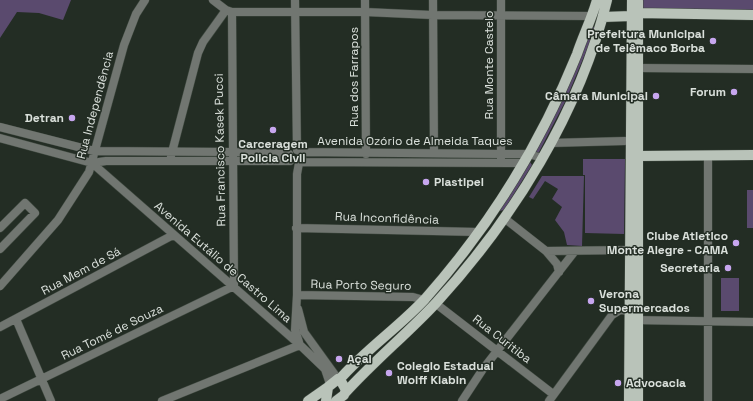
<svg xmlns="http://www.w3.org/2000/svg" width="753" height="401" viewBox="0 0 753 401" font-family="'Space Grotesk',sans-serif">
<style>
.green{fill:#5a4a6e}
.lines{fill:none;stroke-linecap:round;stroke-linejoin:round}
.minor-casing{stroke:#404a41;stroke-width:9}
.major-casing{stroke:#404a41;stroke-width:11}
.minor{stroke:#717671;stroke-width:8}
.major{stroke:#b9c3b9;stroke-width:10}
.poi-dot{fill:#c7a6ef;stroke:#232d24;stroke-width:1.5}
.labels{text-anchor:middle;stroke-width:3;stroke-linejoin:round;paint-order:stroke}
.poi-label{font-size:12px;font-weight:bold;fill:#dae0db;stroke:#232d24;text-anchor:end}
.street-label{font-size:12px;fill:#dae0db;stroke:#232d24}
</style>
<rect width="100%" height="100%" fill="#232d24"/>
<path class="green" d="M0 0H71L63 20 39 13 17 12 0 38Z
M643 0H753V10L643 11Z
M590 26H593L595 30 566 100 538 154 535 151Z
M583 159H625L624 234 585 233V175H583Z
M528 162H530L532 165 504 210 499 211Z
M542 176H584L582 246 567 245 564 232 555 220 562 207 552 199 558 189 545 181 533 199 529 197Z
M747 190H753V228H747Z
M721 278H739V311H721Z"/>
<g class="lines">
<defs>
<path id="minor" d="M213 0 226 10 232 12H365L432 15 592 16
M295 0 297 150
M365 0 366 154
M433 0 434 153
M501 0V158
M232 12 234 286
M639 68 753 69
M0 127 94 151 232 152 289 154
M0 138 92 163 106 161H290
M550 143 625 141
M300 152 501 154H529L542 158
M171 156 198 53 203 42 226 10
M301 162 524 163
M92 163 300 345 325 369 330 384
M504 218 546 251 630 250
M0 228 25 203 35 213 0 249
M296 228 478 232
M546 251 557 264 559 272
M0 286 58 220 89 172 124 45 136 14 145 0
M297 295 413 297 424 300
M435 303 553 394
M298 309 304 332 338 379
M16 319 51 401
M632 320 753 322
M0 327 173 235
M299 342 295 330 297 295V174L299 163 302 158
M0 399 234 286
M162 401 300 345
M462 401 483 369 575 251
M549 401 612 315 620 310 630 311
M708 401V156"/>
<path id="major" d="M638 13 753 15
M603 17 631 16
M639 156 753 155
M339 380C365 350 398 328 425 299 489 227 541 143 577 54 583 36 592 18 597 0
M345 393C374 361 407 334 436 303 513 219 580 112 607 0
M308 401 328 387
M326 401 328 387 338 379 342 383 346 390 344 395 336 401
M629 401 632 0
M638 401V1"/>
</defs>
<use href="#minor" class="minor-casing"/>
<use href="#major" class="major-casing"/>
<use href="#minor" class="minor"/>
<use href="#major" class="major"/>
</g>
<g class="poi-dot">
<circle cx="713" cy="41" r="4"/>
<circle cx="734" cy="92" r="4"/>
<circle cx="656" cy="96" r="4"/>
<circle cx="72" cy="118" r="4"/>
<circle cx="273" cy="130" r="4"/>
<circle cx="426" cy="182" r="4"/>
<circle cx="736" cy="243" r="4"/>
<circle cx="728" cy="268" r="4"/>
<circle cx="591" cy="301" r="4"/>
<circle cx="339" cy="359" r="4"/>
<circle cx="389" cy="373" r="4"/>
<circle cx="618" cy="383" r="4"/>
</g>
<g class="labels">
<g class="poi-label">
<text x="705" y="38">Prefeitura Municipal<tspan x="705" dy="14">de Telêmaco Borba</tspan></text>
<text x="726" y="96">Forum</text>
<text x="648" y="100">Câmara Municipal</text>
<text x="64" y="122">Detran</text>
<text x="273" y="148" text-anchor="middle">Carceragem<tspan x="273" dy="14">Policia Civil</tspan></text>
<text x="434" y="186" text-anchor="start">Plastipel</text>
<text x="728" y="240">Clube Atletico<tspan x="728" dy="14">Monte Alegre - CAMA</tspan></text>
<text x="720" y="272">Secretaria</text>
<text x="599" y="298" text-anchor="start">Verona<tspan x="599" dy="14">Supermercados</tspan></text>
<text x="347" y="363" text-anchor="start">Açai</text>
<text x="397" y="370" text-anchor="start">Colegio Estadual<tspan x="397" dy="14">Wolff Klabin</tspan></text>
<text x="626" y="387" text-anchor="start">Advocacia</text>
</g>
<g class="street-label">
<text transform="translate(489 65) rotate(-90)" y="4">Rua Monte Castelo</text>
<text transform="translate(354 77) rotate(-90)" y="4">Rua dos Farrapos</text>
<text transform="translate(95 105) rotate(-75)" y="4">Rua Independência</text>
<text x="415" y="145">Avenida Ozório de Almeida Taques</text>
<text transform="translate(220 150) rotate(-91)" y="4">Rua Francisco Kasek Pucci</text>
<text transform="translate(387 218) rotate(2)" y="4">Rua Inconfidência</text>
<text transform="translate(223 262) rotate(41)" y="4">Avenida Eutálio de Castro Lima</text>
<text transform="translate(81 271) rotate(-28)" y="4">Rua Mem de Sá</text>
<text transform="translate(361 285) rotate(1)" y="4">Rua Porto Seguro</text>
<text transform="translate(112 332) rotate(-26)" y="4">Rua Tomé de Souza</text>
<text transform="translate(502 339) rotate(38)" y="4">Rua Curitiba</text>
</g>
</g>
</svg>
